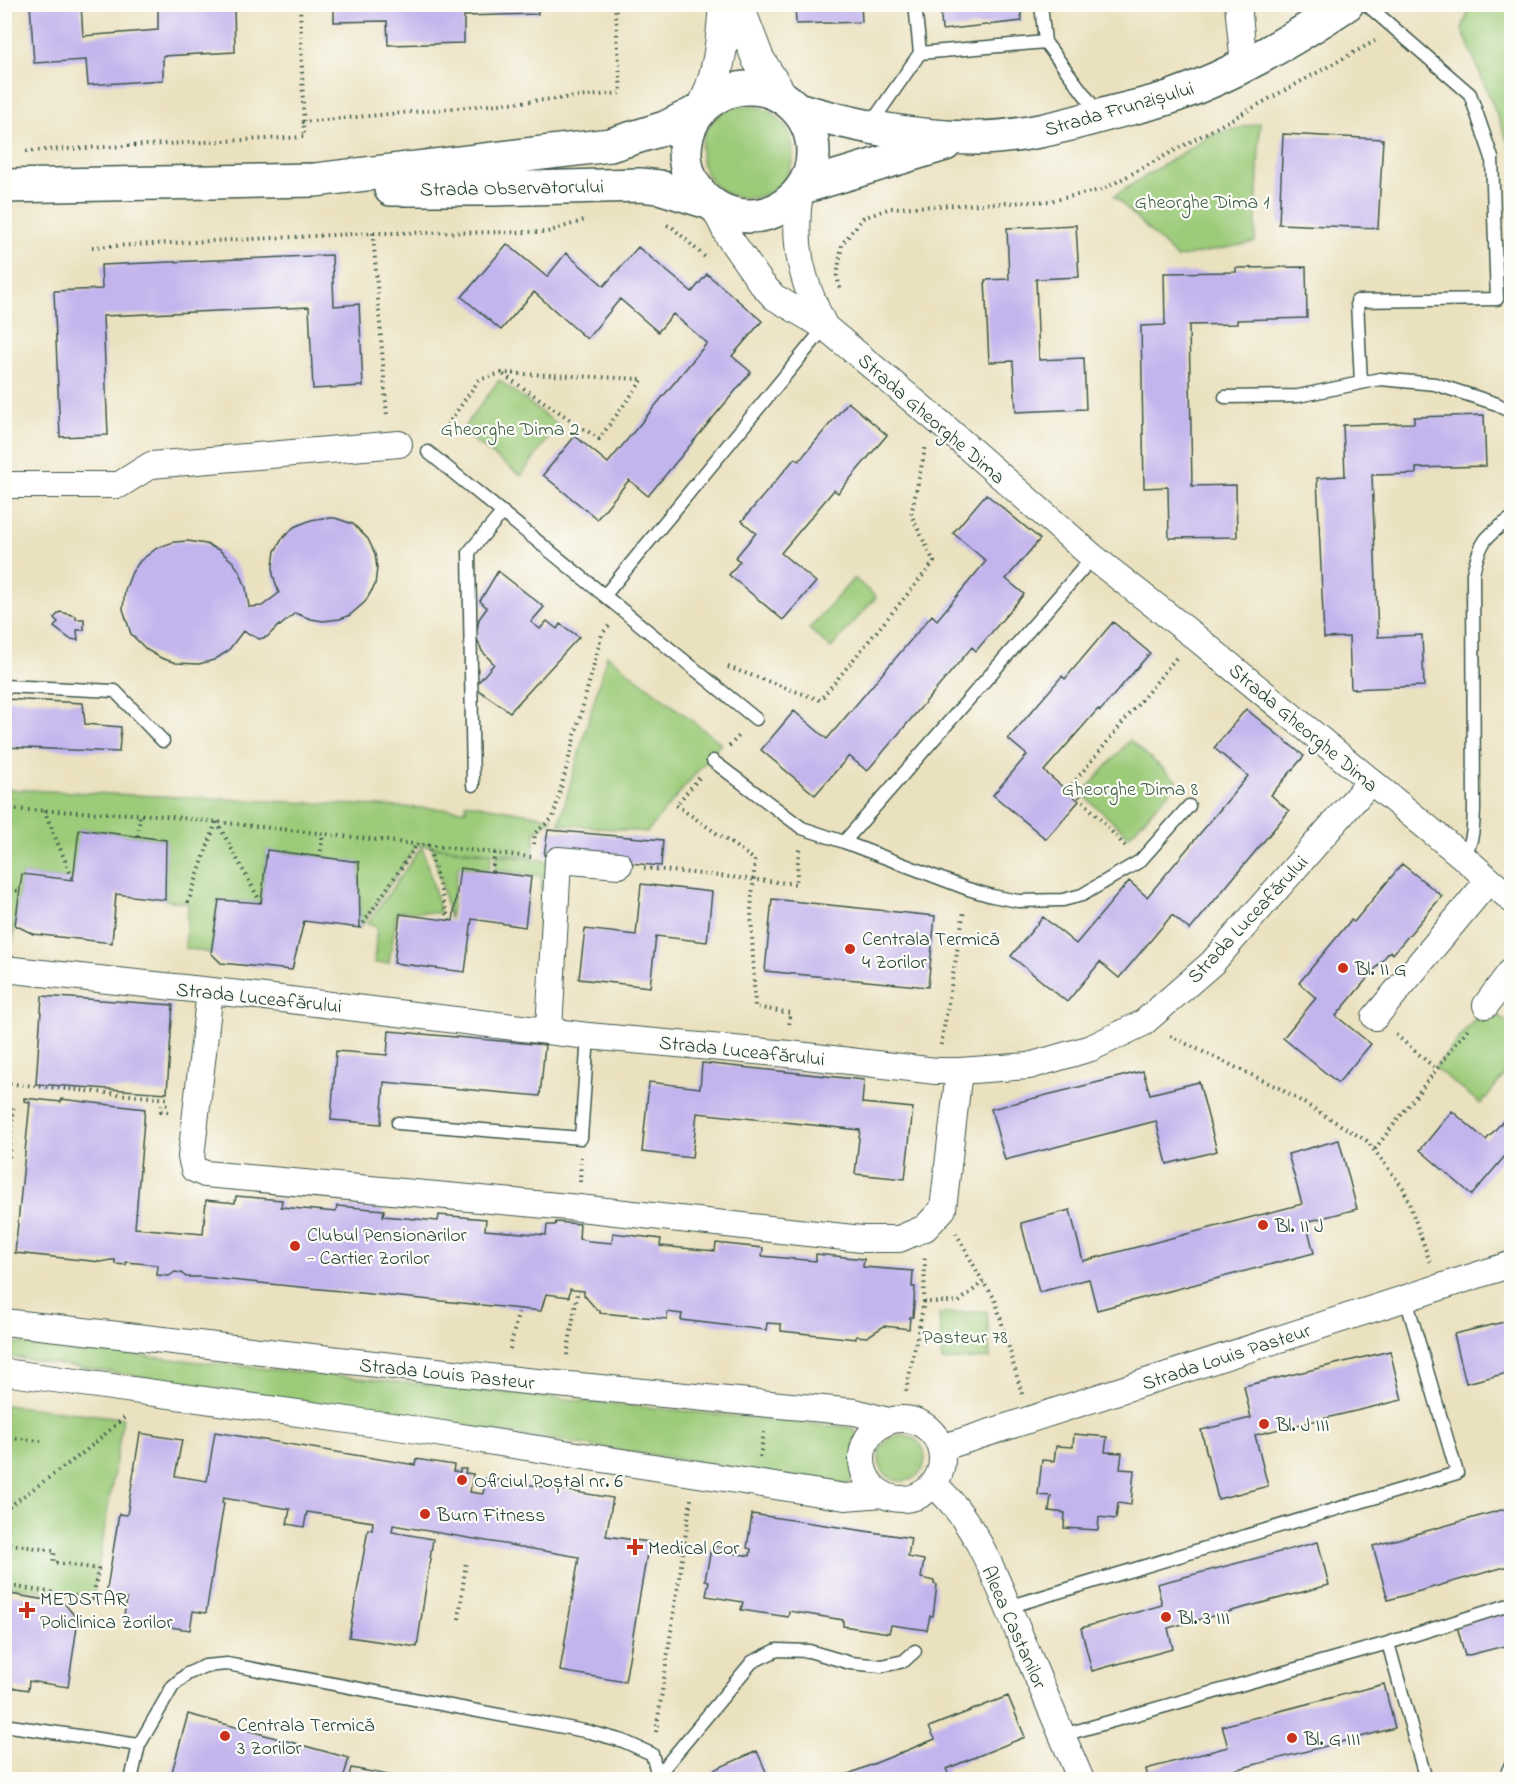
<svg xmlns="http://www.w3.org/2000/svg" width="1516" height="1784" viewBox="0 0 1516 1784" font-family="'Indie Flower',sans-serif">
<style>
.green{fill:#9ccb79;stroke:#5e8456;stroke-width:1.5}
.building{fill:#c2b4ed}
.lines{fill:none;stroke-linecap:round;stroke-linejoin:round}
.service-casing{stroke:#3d5649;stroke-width:15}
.minor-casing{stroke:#3d5649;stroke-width:28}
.tertiary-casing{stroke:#3d5649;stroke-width:34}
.secondary-casing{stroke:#3d5649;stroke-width:36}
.path{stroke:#3d5649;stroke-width:4;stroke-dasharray:1.5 4.5;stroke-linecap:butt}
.service{stroke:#fff;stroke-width:12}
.minor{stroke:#fff;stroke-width:26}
.tertiary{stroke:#fff;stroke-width:32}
.secondary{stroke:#fff;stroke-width:33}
.poi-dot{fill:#c8321e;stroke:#fdfcf7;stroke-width:2}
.labels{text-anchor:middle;stroke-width:4.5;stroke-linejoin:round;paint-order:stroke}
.street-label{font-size:20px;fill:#1f3d34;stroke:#fdfcf7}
.park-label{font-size:20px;fill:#3e6045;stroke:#fdfcf7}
.poi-label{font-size:20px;fill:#1f3d34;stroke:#fdfcf7;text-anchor:start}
</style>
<rect width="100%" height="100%" fill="#fdfcf7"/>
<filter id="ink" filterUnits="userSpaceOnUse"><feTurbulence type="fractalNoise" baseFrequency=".0167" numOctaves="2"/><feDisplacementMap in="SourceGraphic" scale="12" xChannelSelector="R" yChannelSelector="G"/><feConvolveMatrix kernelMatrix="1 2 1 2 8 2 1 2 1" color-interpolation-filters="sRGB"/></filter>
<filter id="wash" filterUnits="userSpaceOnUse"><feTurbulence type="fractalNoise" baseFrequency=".008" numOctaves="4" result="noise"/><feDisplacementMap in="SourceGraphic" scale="24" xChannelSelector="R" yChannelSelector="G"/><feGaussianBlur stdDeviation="1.35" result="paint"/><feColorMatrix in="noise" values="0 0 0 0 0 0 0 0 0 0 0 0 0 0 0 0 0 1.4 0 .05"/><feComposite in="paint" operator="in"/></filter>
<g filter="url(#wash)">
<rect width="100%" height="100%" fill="#eae1bf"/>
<path class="green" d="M1471 5H1511V150L1462 29Z
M701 152a46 46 0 1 1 92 0a46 46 0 1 1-92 0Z
M1260 123 1255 242 1177 258 1114 196 1211 135Z
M499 380 558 425 521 476 461 431Z
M854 578 876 597 831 648 809 629Z
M607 655 721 743 647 832 559 824Z
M1130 740 1178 782 1129 836 1082 794Z
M4 789 466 810V803L553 818 535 833 533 857 417 845 360 928 359 862 267 850 261 903 219 900 211 953 185 948 188 903 165 900 166 840 80 829 73 880 22 874 12 945 4 943Z
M422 846 441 913 397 911 389 963H374L377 927 367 924Z
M432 847 492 854 489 870 458 866 450 919Z
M496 855 556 862 552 935 539 934 542 876 495 870Z
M1486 1005 1511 1026V1067L1481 1104 1435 1068Z
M987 1311 990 1358 942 1361 939 1314Z
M4 1342 852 1428 858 1434 852 1480 846 1485 5 1356Z
M4 1405 123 1418 93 1599 5 1585Z
M879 1458a23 23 0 1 1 46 0a23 23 0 1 1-46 0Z"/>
<g id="blocks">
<path class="building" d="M30 4H81L83 36 158 30V6L234 4 235 52 163 56V80L88 85 86 60 34 63Z
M334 4H538V14L464 16V43L388 45 387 21 334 22Z
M795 4H861L862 22 796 24Z
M1101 4H1134V6L1102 11Z
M940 5H1020L1022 21 942 30Z
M1283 134 1383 139 1378 228 1279 224Z
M1076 225 1079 277 1036 279 1039 360 1084 358 1086 409 1016 412 1013 361 989 362 985 280 1009 279 1007 228Z
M507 244 547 277 566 253 604 286 638 247 692 292 707 274 762 321 732 356 751 372 648 496 629 480 597 519 543 475 575 436 608 463 707 343 673 314 658 332 620 299 587 339 534 292 501 330 462 297Z
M332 255 334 306 359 304 363 386 313 389 309 307 103 316 108 435 60 437 54 291 102 289 101 265Z
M1306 267 1307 318 1237 320V324L1189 325 1192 486 1236 485 1237 537 1169 538 1168 487 1144 488 1141 326 1165 325 1164 273 1236 272V268Z
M848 402 887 435 838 493 834 490 781 553 816 582 783 620 729 575 740 561 735 558 756 533 742 521 795 458 799 461Z
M1484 415 1486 466 1416 468V474L1372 475 1378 637 1422 635 1424 686 1351 689 1349 637 1324 638 1317 478 1345 476 1343 425 1414 423V417Z
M986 494 1040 539 1006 579 1024 594 976 651 972 647 867 771 849 756 815 795 761 750 794 711 827 739 932 615 937 620 986 561 953 533Z
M323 518H335L353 524 368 539 375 554 377 568 375 585 365 602 350 615 340 619 323 621 311 619 295 613 280 626 279 625 267 637 259 639 243 631 228 651 214 660 199 664 176 663 161 658 147 650 131 634 123 609 125 590 132 572 140 561 157 548 174 542 188 541 206 544 219 550 233 562 240 572 246 588 249 607 262 606 279 593 273 575V565L275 551 282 539 294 527 311 520Z
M498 571 544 607 531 622 540 629 547 621 557 629 560 624 579 637 510 712 474 687 494 664 482 651 476 636 479 619 487 608 480 601Z
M60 612 76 616V619H84V630H77L78 640 70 639 54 627 58 622 54 618Z
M1113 622 1150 653 1100 711 1098 709 1044 771 1079 801 1046 839 993 795 1027 755 1008 739 1062 676 1065 679Z
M4 699 83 703 85 724 121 727 119 752 4 747Z
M1246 709 1304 756 1271 795 1289 811 1190 930 1172 915 1119 978 1100 962 1067 1002 1011 956 1043 917 1076 944 1129 881 1147 897 1248 776 1214 748Z
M79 829 166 840 165 900 116 894 112 943 33 934 15 925 22 874 73 880Z
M548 830 663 840 661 866 544 855Z
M267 850 359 862 360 928 304 921 292 970 221 963 211 953 219 900 261 903Z
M1402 864 1442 896 1393 954 1390 951 1336 1016 1371 1044 1338 1083 1283 1038 1316 998 1299 983 1351 920 1354 922Z
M460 868 531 877 525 927 472 919 465 972 394 963 400 914 453 921Z
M641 884 712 892 707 942 656 936 650 987 579 979 585 929 636 935Z
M772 899 935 916 928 987 765 971Z
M42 996 173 1005 167 1093 36 1084Z
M389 1031 545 1045 540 1096 384 1082 381 1124 331 1120 336 1051 387 1055Z
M702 1063 864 1080 862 1103 913 1108 905 1179 855 1174 860 1130 697 1113 692 1158 642 1152 649 1082 700 1088Z
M1143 1071 1150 1094 1199 1082 1217 1151 1167 1164 1156 1121 1005 1160 991 1109Z
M24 1098 61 1102V1099L145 1109 135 1228 203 1234 206 1200 235 1203 236 1196 282 1200 281 1207 336 1212 337 1206 384 1210 383 1216 438 1221 439 1215 486 1219 485 1230 546 1235 547 1225H555L556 1222 580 1224 579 1239 589 1241 612 1243 613 1233 661 1239 660 1246 715 1251 716 1243 763 1248 762 1256 816 1261V1254L864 1259 863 1267 913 1271 912 1287H915L913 1317H910L909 1329 884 1326 867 1337 856 1336V1339L781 1331V1324L767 1323 766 1330 681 1320 682 1314 667 1312V1319L600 1313V1310H597L584 1295V1291L574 1290 570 1289 569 1297 546 1294 541 1311 200 1277H186L181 1273 175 1272 169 1276 157 1275 158 1265 126 1262V1265L115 1264V1260H111L101 1262 15 1253 30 1102 24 1101Z
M1452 1111 1486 1140 1512 1111V1161L1505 1156 1472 1195 1420 1150Z
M1339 1140 1357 1209 1306 1222 1314 1253 1097 1310 1089 1279 1039 1292 1021 1223 1070 1210 1083 1261 1302 1204 1288 1154Z
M1512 1320V1372L1466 1383 1454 1334Z
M1390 1351 1402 1400 1255 1435 1268 1486 1218 1499 1201 1430 1251 1418 1244 1386Z
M215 1432 415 1465 416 1459 454 1465 453 1471 460 1472V1469H466L465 1473 473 1474 470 1492 483 1494 486 1478 613 1498 606 1536 649 1542 625 1682 560 1671 579 1557 393 1525 392 1532 433 1539 417 1647 349 1637 368 1529 372 1530 373 1522 307 1512 304 1527 287 1524 290 1509 223 1498 222 1503H224L206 1613 193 1611 190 1630 123 1620 127 1599 106 1595 119 1514 127 1515 140 1433 182 1440 175 1476 207 1481Z
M1074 1434 1107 1437 1105 1452 1122 1453 1120 1469 1134 1470 1131 1505 1118 1503 1116 1519 1099 1517 1098 1530 1064 1528 1065 1513 1049 1511 1051 1496 1038 1495 1042 1460 1054 1461 1056 1446 1073 1447Z
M1512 1507V1565L1388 1600 1373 1546Z
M752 1514 911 1538 908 1557 924 1560 921 1578 934 1581V1584L937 1585 933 1616H930L927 1630 891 1625 889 1633 843 1626V1620L789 1611 788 1617 741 1610 743 1602 706 1596 709 1581 705 1580 711 1549 714 1550 715 1546 727 1548V1552L750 1556 751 1549 747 1548Z
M1318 1542 1329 1585 1168 1628 1173 1649 1092 1671 1081 1628 1162 1605 1157 1584Z
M4 1593 64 1603 78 1620 68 1687 29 1681 28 1690 4 1686Z
M1512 1611V1644L1465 1656 1457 1626Z
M1384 1684 1395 1728 1234 1770 1237 1779H1148L1146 1769 1228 1747 1222 1726Z
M1008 1696 1025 1737 946 1769 951 1779H836L935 1739 929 1727Z
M188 1714 349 1758 343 1779H170Z
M757 1751 769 1779H715L711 1771Z
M351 1768 405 1778V1779H348Z
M436 1773 464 1778V1779H434Z"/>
</g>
</g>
<g filter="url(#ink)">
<use href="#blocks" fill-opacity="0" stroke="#3d5649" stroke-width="1.5"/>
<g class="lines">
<defs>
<path id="service" d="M1041 4 1045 42
M920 53 1045 42 1099 114
M870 125 920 53 915 4
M1361 383 1357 301 1497 299 1492 158 1470 94 1366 4
M1225 397 1298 396 1380 379 1435 384 1497 404 1512 413
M428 452 756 719
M1093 557 844 842 968 889 992 896 1018 901 1063 900 1082 895 1140 861 1189 806
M605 595 825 327
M4 686 115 691 163 741
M713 761 802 828 844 842
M473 785 469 552 503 512
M1462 856C1474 845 1473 825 1474 810L1473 573C1480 542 1485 536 1512 518
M398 1123 581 1138 588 1036
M1008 1607 1457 1473 1406 1299
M1388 1643 1512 1604
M4 1725 139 1745
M1063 1735 1388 1643 1426 1780
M658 1775 752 1662 777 1650 809 1651 850 1663 882 1666 904 1661 915 1651
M131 1780 139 1745 173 1686 187 1674 205 1666 227 1664 590 1732 623 1741 652 1754 659 1780
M1504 1780 1512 1762"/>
<path id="minor" d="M1238 4 1244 66
M800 192C792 243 801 281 825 327
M712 204 728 236 761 283 774 297 825 327 939 422 1093 557 1194 636 1462 856 1512 900
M4 485H119L151 465 399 444
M4 969 240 994 588 1036 789 1054 936 1071H959L1029 1066 1091 1048 1143 1023 1212 963 1370 782
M210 991 191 1157 194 1169 205 1174 579 1208 862 1239H899L925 1228 943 1209 959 1071
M1486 1005 1512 970
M1375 1017 1489 880
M549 1030 558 860 619 865
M4 1322 526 1381 855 1412 888 1421
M4 1372 398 1427 845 1497 883 1494
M862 1459a40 40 0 1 1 80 0a40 40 0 1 1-80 0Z
M941 1448 1512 1264
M933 1484C975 1519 997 1581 1018 1631 1039 1680 1060 1730 1081 1780"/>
<path id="tertiary" d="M737 4 758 59 782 97
M704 106C720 72 722 42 725 4"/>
<path id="secondary" d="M685 152a64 64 0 1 1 128 0a64 64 0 1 1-128 0Z
M797 109C856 126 914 138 976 138 1018 138 1060 127 1100 116 1124 109 1148 105 1171 97 1234 75 1291 41 1347 4
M4 186 315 180 610 145 665 128 701 110
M803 187 945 144
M391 189H493L640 185 659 187 708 202"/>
</defs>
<use href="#service" class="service-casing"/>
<use href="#minor" class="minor-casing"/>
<use href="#tertiary" class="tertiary-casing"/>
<use href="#secondary" class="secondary-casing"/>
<path class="path" d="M302 122 621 93 615 4
M26 151 304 137 300 4
M667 225 672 227 707 259
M373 233 387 417
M92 247 373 233 547 232 585 220
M840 288 837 276 842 244 863 218 891 208 1050 201 1104 189 1375 41
M501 373 643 379 599 439Z
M440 435 479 380 501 373
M728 667 820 700 934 562 911 515 926 445
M729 746 741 734
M699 778 676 805 755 860 751 910 755 1007 790 1013 789 1027
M4 809 155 815 531 857
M44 810 73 880
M217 822 261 903
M138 836 140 815
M428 844 449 920
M534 844 535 833 553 818 602 634 609 626
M1125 846 1070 787 1176 658
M320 857 323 833
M644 868 796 884 799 849
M492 872 495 852
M4 889 20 891
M188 903 216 822
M360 928 418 843
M1396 1035 1435 1068
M1170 1036 1279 1088 1367 1141 1404 1189 1430 1262
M941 1045 964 911
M4 1083 170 1099
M168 1112 161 1111 162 1104 170 1105
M1375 1149 1470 1026
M9 1157 14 1105
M580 1182 581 1157
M4 1189H6
M956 1233 983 1282 995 1299 1022 1394
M924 1302 925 1258
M510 1349 519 1309
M567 1355 578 1290
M906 1391 924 1302H959L983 1282
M4 1437 41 1441
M760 1457 764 1432
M4 1510 83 1453 125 1417
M4 1543 55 1551 53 1562 98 1569 93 1599 4 1585
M459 1619 466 1561
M656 1732 691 1499"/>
<use href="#service" class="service"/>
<use href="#minor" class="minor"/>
<use href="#tertiary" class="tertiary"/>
<use href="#secondary" class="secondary"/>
</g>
</g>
<g class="poi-dot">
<circle cx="850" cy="949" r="6"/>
<circle cx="1343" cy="968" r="6"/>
<circle cx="1263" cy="1225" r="6"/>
<circle cx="295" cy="1246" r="6"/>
<circle cx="1264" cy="1424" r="6"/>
<circle cx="462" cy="1480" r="6"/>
<circle cx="425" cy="1514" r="6"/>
<path d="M632 1538h6v6h6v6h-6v6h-6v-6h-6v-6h6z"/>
<path d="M24 1601h6v6h6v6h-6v6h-6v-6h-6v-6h6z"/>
<circle cx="1166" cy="1617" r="6"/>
<circle cx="225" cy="1736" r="6"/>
<circle cx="1292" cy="1738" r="6"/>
</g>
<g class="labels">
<g class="street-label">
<text transform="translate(1119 108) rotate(-16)" y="7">Strada Frunzișului</text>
<text transform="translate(512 187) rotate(-1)" y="7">Strada Observatorului</text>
<text transform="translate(932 418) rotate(41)" y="7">Strada Gheorghe Dima</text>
<text transform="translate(1304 727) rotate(40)" y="7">Strada Gheorghe Dima</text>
<text transform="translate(1247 919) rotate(-47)" y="7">Strada Luceafărului</text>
<text transform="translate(259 997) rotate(6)" y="7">Strada Luceafărului</text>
<text transform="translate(742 1050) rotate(6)" y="7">Strada Luceafărului</text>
<text transform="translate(1226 1356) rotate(-18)" y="7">Strada Louis Pasteur</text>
<text transform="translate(447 1373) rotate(6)" y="7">Strada Louis Pasteur</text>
<text transform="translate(1015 1627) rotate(66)" y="7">Aleea Castanilor</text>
</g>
<g class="park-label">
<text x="1202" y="208">Gheorghe Dima 1</text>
<text x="510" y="435">Gheorghe Dima 2</text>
<text x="1130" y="795">Gheorghe Dima 8</text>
<text x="965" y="1343">Pasteur 78</text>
</g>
<g class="poi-label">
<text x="862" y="945">Centrala Termică<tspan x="862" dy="23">4 Zorilor</tspan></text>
<text x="1355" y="975">Bl. II G</text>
<text x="1275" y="1232">Bl. II J</text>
<text x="307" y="1241">Clubul Pensionarilor<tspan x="307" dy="23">- Cartier Zorilor</tspan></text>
<text x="1276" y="1431">Bl. J III</text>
<text x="474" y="1487">Oficiul Poștal nr. 6</text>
<text x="437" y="1521">Burn Fitness</text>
<text x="648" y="1554">Medical Cor</text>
<text x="40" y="1605">MEDSTAR<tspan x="40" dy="23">Policlinica Zorilor</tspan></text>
<text x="1178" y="1624">Bl. 3 III</text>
<text x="237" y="1731">Centrala Termică<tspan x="237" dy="23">3 Zorilor</tspan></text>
<text x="1304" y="1745">Bl. G III</text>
</g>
</g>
<rect width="1516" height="1784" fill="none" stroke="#fdfcf7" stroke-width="24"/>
</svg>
